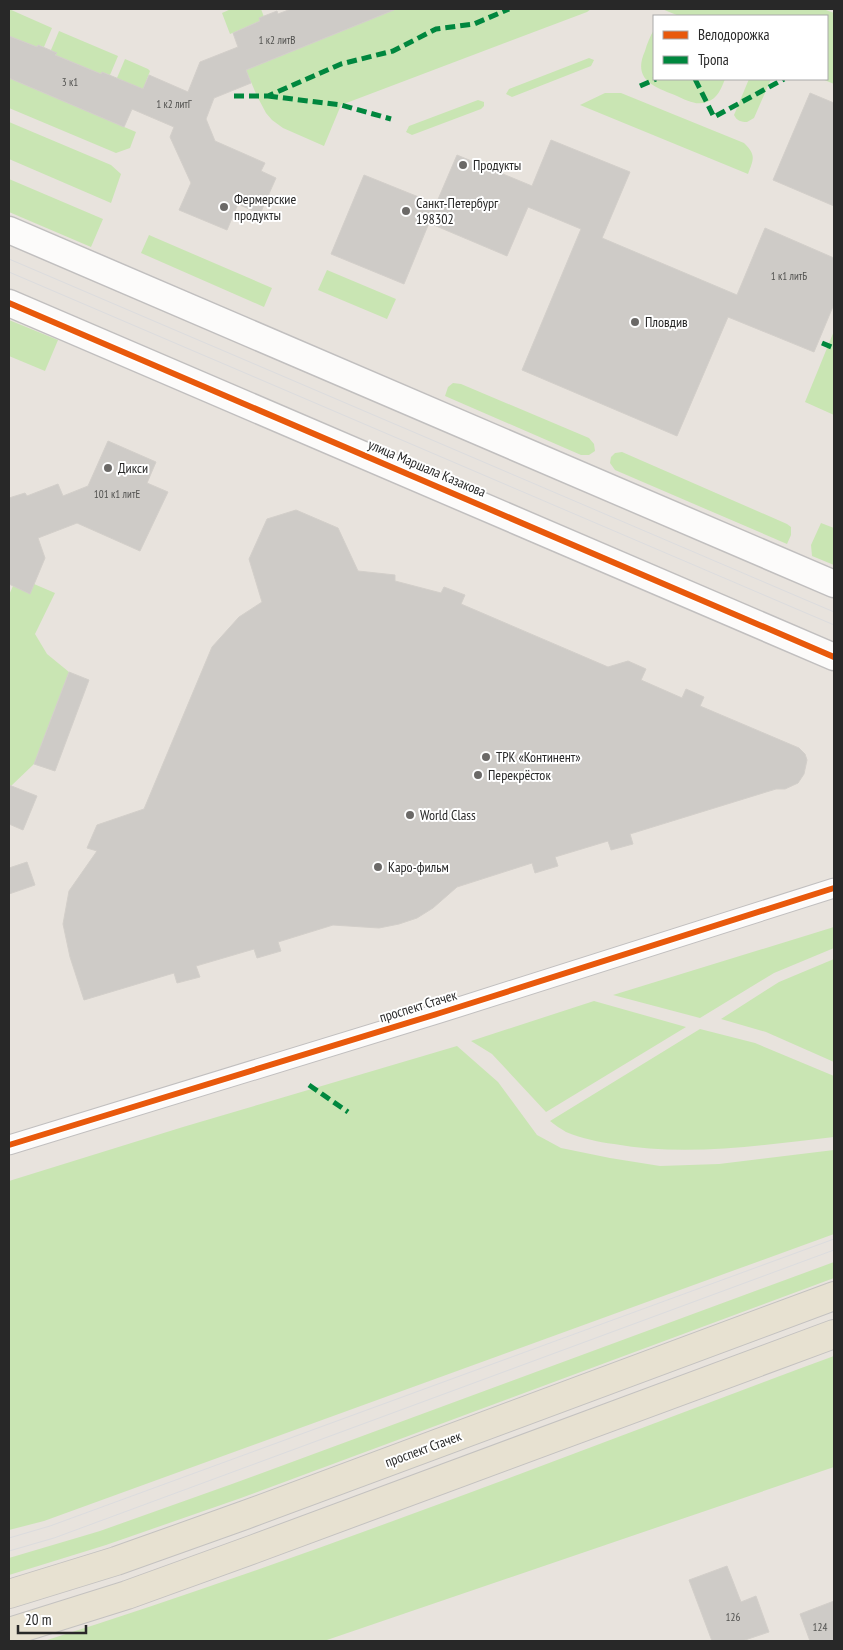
<svg xmlns="http://www.w3.org/2000/svg" width="843" height="1650" viewBox="0 0 843 1650" font-family="'PT Sans Narrow',sans-serif">
<style>
.green{fill:#c9e5b3}
.building{fill:#cecbc7;stroke:#d3cfca}
.lines{fill:none;stroke-linecap:round;stroke-linejoin:round}
.street-casing{stroke:#c1bfbf;stroke-width:21}
.secondary-casing{stroke:#c1bfbf;stroke-width:29}
.primary-casing{stroke:#c4c2c0;stroke-width:30}
.street{stroke:#fcfbfa;stroke-width:19}
.secondary{stroke:#fcfbfa;stroke-width:26}
.primary{stroke:#e7e1d1;stroke-width:28}
.tram{stroke:#dcdcde;stroke-width:1}
.quiet{stroke:#00873e;stroke-width:5;stroke-dasharray:10 5;stroke-linecap:butt}
.cycleway-casing{stroke:#fff;stroke-width:9}
.cycleway{stroke:#e8590c;stroke-width:6}
.poi-dot{fill:#6b6967;stroke:#fff;stroke-width:2}
.labels{text-anchor:middle;stroke-width:4;stroke-linejoin:round;paint-order:stroke}
.number-label{font-size:11px;fill:#525250}
.poi-label{font-size:14px;fill:#282828;stroke:#fff;text-anchor:start}
.street-label{font-size:14px;fill:#282828;stroke:#fff}
</style>
<rect width="100%" height="100%" fill="#e8e3dd"/>
<path class="green" d="M9 9 52 28 44 47 38 45 37 47 9 36Z
M231 9H261L264 17 260 21 230 34 222 13Z
M396 9H591L587 12 341 105 324 146 283 128 272 120 266 113 257 96 246 70Z
M662 9H823L834 13V84L822 79H827V16H679Z
M654 30V79H725C721 89 718 98 707 102 696 106 686 100 677 96 654 87 632 80 645 51 647 44 650 36 654 30Z
M59 31 118 56 110 75 102 72 101 74 55 55 56 53 51 50Z
M589 58 594 60 591 66 512 97 506 94 509 89Z
M125 59 148 69 150 71 142 92 122 84 123 81 117 78Z
M9 78 136 132 130 148 116 153 9 108Z
M749 79H771L754 118 747 122C741 122 737 121 734 115Z
M605 93H621L744 143C756 155 754 158 748 174L580 105Z
M478 100 484 102V106L481 109 412 135 406 132 409 126Z
M9 122 111 165 121 174 111 203 9 159Z
M9 179 103 219 91 247 9 212Z
M149 235 272 288 264 307 141 253Z
M327 270 396 299 387 319 318 290Z
M9 320 58 340 45 371 9 356Z
M834 331V415L805 402Z
M453 383 461 384 589 438 594 444 595 451 589 455H581L445 396 448 387Z
M622 452 787 524 791 527V535L787 544 615 470 610 463 611 457 615 453Z
M821 523 834 528V565L812 556 811 545Z
M34 584 55 593 35 634 47 654 69 672 34 764 11 786 9 792V595L13 586 30 593Z
M834 927V948L774 973 700 1018 613 995Z
M834 959V1062L766 1032 721 1019 779 982Z
M594 1001 686 1027 546 1112 492 1054 471 1041Z
M700 1029 755 1043 834 1076V1137C761 1145 688 1157 614 1144 598 1142 581 1138 566 1132 561 1129 555 1125 550 1121Z
M457 1046 498 1082 537 1135 561 1148 610 1158 660 1166 719 1164 834 1150V1234L44 1521 9 1530V1181L183 1127Z
M834 1262V1278L241 1498 106 1545 9 1575V1558L100 1531 232 1484Z
M834 1356V1467L324 1641H44C311 1557 572 1453 834 1356Z"/>
<path class="building" d="M291 9 394 10 246 70 251 83 214 98 206 119 215 141 265 163 261 171 276 178 260 214 238 204 227 230 179 210 191 183 170 137 174 127 132 109 124 127 9 78V36L37 47 38 45 57 53 55 55 101 74 102 72 143 89 149 75 188 92 200 62 238 47 233 33 260 21 259 18 277 11 278 14Z
M810 93 834 103V206L773 180Z
M551 140 630 172 602 238 737 295 765 228 834 258V304L814 352 728 317 677 436 522 370 581 229 528 207 507 256 429 223 404 284 331 254 364 175 436 204 457 155 532 186Z
M108 441 156 462 147 483 168 492 140 551 77 523 38 538 45 558 30 594 9 584V498L25 493 27 496 58 484 63 496 88 486Z
M296 510 338 528 358 571 395 575V581L441 593 444 587 465 595 461 604 608 667 628 661 646 669 641 680 682 698 686 689 704 697 700 706 799 748 805 754 807 760 804 774 798 783 785 789H776L630 834 633 844 611 850 608 841 555 857 558 866 535 873 532 863 457 887 433 908 417 918 399 924 379 928 333 925 278 942 281 951 257 958 254 949 196 966 200 977 177 983 174 973 84 1000 70 957 63 924 69 891 97 851 87 848 97 825 144 809 212 647 239 617 262 602 249 559 267 519Z
M69 672 89 680 55 771 34 764Z
M9 785 37 796 23 830 9 824Z
M27 862 35 885 9 894V868Z
M727 1566 741 1602 756 1596 769 1632 742 1641H712L689 1580Z
M834 1601V1641H810L800 1614Z"/>
<g class="lines">
<defs>
<path id="street" d="M9 1145 440 1013 834 888"/>
<path id="secondary" d="M9 230 834 584
M9 303 834 657"/>
<path id="primary" d="M9 1594 116 1561 245 1515 834 1296
M9 1632 127 1595 254 1549 834 1334"/>
</defs>
<use href="#street" class="street-casing"/>
<use href="#secondary" class="secondary-casing"/>
<use href="#primary" class="primary-casing"/>
<use href="#street" class="street"/>
<use href="#secondary" class="secondary"/>
<use href="#primary" class="primary"/>
<path class="tram" d="M9 259 834 612
M9 272 834 625
M9 1538 50 1526 834 1239
M9 1551 54 1538 834 1250"/>
<path class="quiet" d="M695 79 714 117 784 79
M640 86 656 79
M234 96H268L341 64 393 51 436 29 474 24 509 9
M268 96 341 105 391 119
M822 343 834 348
M309 1085 348 1112"/>
<defs>
<path id="cycleway" d="M9 303 834 657
M9 1145 440 1013 834 888"/>
</defs>
<use href="#cycleway" class="cycleway-casing"/>
<use href="#cycleway" class="cycleway"/>
</g>
<g class="poi-dot">
<circle cx="463" cy="165" r="5"/>
<circle cx="224" cy="207" r="5"/>
<circle cx="406" cy="211" r="5"/>
<circle cx="635" cy="322" r="5"/>
<circle cx="108" cy="468" r="5"/>
<circle cx="486" cy="757" r="5"/>
<circle cx="478" cy="775" r="5"/>
<circle cx="410" cy="815" r="5"/>
<circle cx="378" cy="867" r="5"/>
</g>
<g class="labels">
<g class="number-label">
<text x="277" y="44">1 к2 литВ</text>
<text x="70" y="86">3 к1</text>
<text x="174" y="108">1 к2 литГ</text>
<text x="789" y="280">1 к1 литБ</text>
<text x="117" y="498">101 к1 литЕ</text>
<text x="733" y="1621">126</text>
<text x="820" y="1631">124</text>
</g>
<g class="poi-label">
<text x="473" y="170">Продукты</text>
<text x="234" y="204">Фермерские<tspan x="234" dy="16">продукты</tspan></text>
<text x="416" y="208">Санкт-Петербург<tspan x="416" dy="16">198302</tspan></text>
<text x="645" y="327">Пловдив</text>
<text x="118" y="473">Дикси</text>
<text x="496" y="762">ТРК «Континент»</text>
<text x="488" y="780">Перекрёсток</text>
<text x="420" y="820">World Class</text>
<text x="388" y="872">Каро-фильм</text>
</g>
<g class="street-label">
<text transform="translate(427 468) rotate(23)" y="5">улица Маршала Казакова</text>
<text transform="translate(418 1006) rotate(-17)" y="5">проспект Стачек</text>
<text transform="translate(423 1449) rotate(-20)" y="5">проспект Стачек</text>
</g>
</g>
<rect width="843" height="1650" fill="none" stroke="#282828" stroke-width="20"/>
<rect x="653" y="15" width="175" height="65" fill="#ffffff" stroke="#a9a9a9"/>
<rect x="663" y="31" width="25" height="8" fill="#e8590c" stroke="#a9a9a9"/>
<text x="698" y="40" font-size="15" fill="#282828">Велодорожка</text>
<rect x="663" y="56" width="25" height="8" fill="#00873e" stroke="#a9a9a9"/>
<text x="698" y="65" font-size="15" fill="#282828">Тропа</text>
<path d="M18 1625v8h68v-8" fill="none" stroke="#282828" stroke-width="2.5"/>
<text x="25" y="1625" font-size="15" fill="#282828" stroke="#ffffff" stroke-width="4" paint-order="stroke">20 m</text>
</svg>
